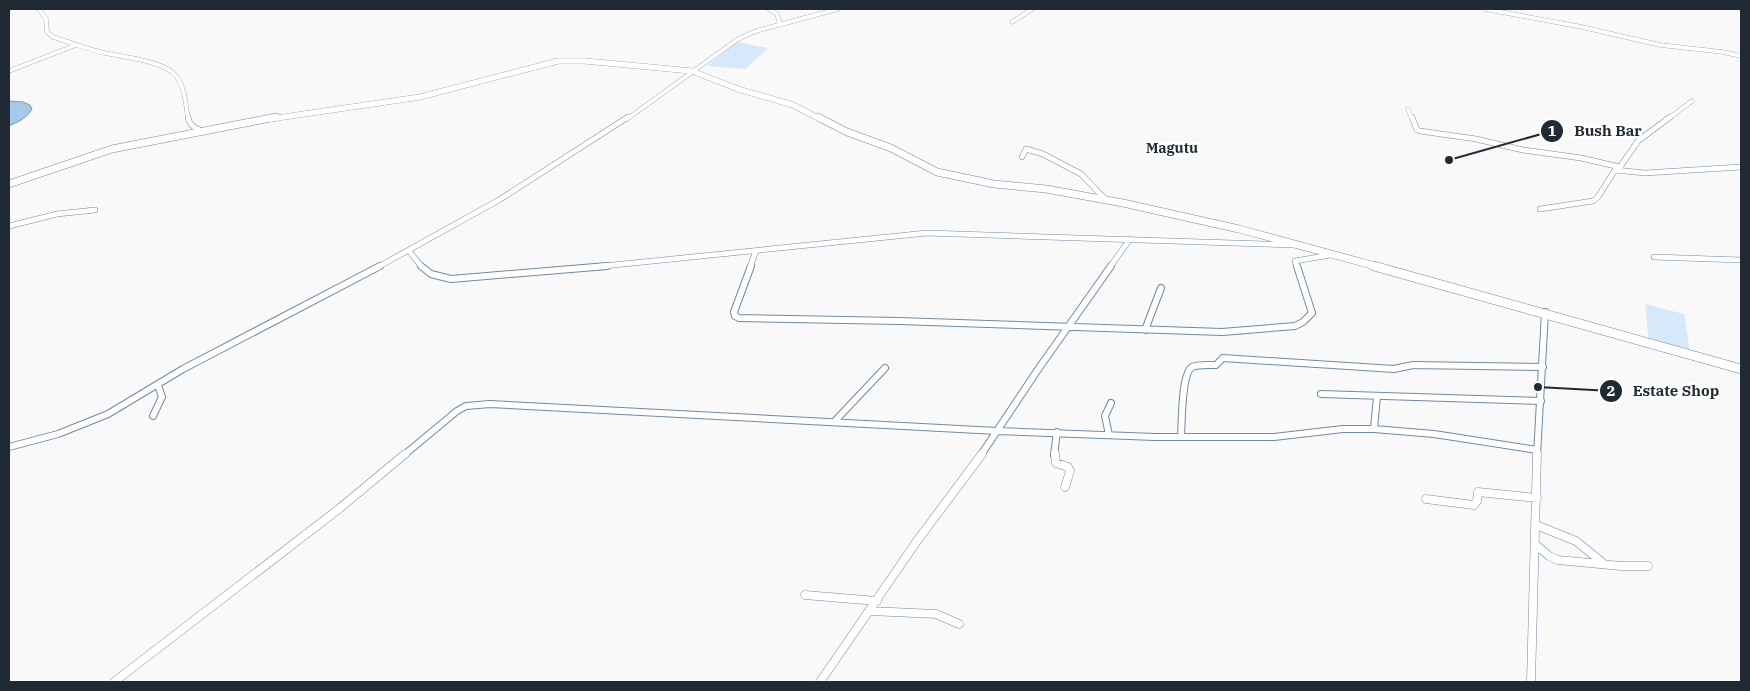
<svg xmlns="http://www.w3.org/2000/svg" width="1750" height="691" viewBox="0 0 1750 691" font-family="'IBM Plex Serif',serif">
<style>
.green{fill:#d6e9fb}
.water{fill:#a6c9ea;stroke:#7e99b3}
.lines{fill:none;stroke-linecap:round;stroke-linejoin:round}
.street-far3-casing{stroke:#6f8aa3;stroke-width:4.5}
.street-far2-casing{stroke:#6f8aa3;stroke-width:6}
.street-far1-casing{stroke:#6f8aa3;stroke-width:8}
.street-casing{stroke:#6f8aa3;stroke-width:9}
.secondary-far2-casing{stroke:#6f8aa3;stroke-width:6}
.secondary-far1-casing{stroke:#6f8aa3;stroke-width:8}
.secondary-casing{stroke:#6f8aa3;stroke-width:10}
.street-far3{stroke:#fff;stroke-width:4}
.street-far2{stroke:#fff;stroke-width:5}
.street-far1{stroke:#fff;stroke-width:6}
.street{stroke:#fff;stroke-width:8}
.secondary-far2{stroke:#fff;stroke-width:5.5}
.secondary-far1{stroke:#fff;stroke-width:7}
.secondary{stroke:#fff;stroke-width:9}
.labels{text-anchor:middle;stroke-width:5;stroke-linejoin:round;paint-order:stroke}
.far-quarter-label{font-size:14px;font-weight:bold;fill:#1f2a34;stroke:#fff}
.leader{fill:none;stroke:#1f2a34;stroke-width:2}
.callout-dot{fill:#1f2a34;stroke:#fff;stroke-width:2}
.mark-label{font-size:15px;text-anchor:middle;font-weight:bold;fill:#fff}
.callout-label{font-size:15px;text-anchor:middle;font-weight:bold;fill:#1f2a34;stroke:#fff;stroke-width:5;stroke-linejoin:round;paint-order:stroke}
</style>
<rect width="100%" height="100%" fill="#f9f9f9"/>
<path class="green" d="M737 42 768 48 745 69 707 66Z
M1645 304 1684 314 1690 352 1649 341Z"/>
<path class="water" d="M9 101 23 102 30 105 32 109C27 118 18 122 9 126Z"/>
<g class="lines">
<defs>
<path id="street-far3" d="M39 9 46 19 47 32 53 37C70 42 88 50 105 53 123 57 166 61 177 77 185 89 186 105 188 119
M769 9 777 14 780 25
M1485 9 1582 27 1660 45 1723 52 1741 56
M1012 22 1032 9
M9 71 76 45
M1408 109 1412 119
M627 119 738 39 756 31 838 9
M1668 119 1692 101"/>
<path id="street-far2" d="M188 117C189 125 195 128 202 131
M1412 117 1417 130 1420 131 1476 139 1523 150 1581 158 1620 167
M1022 157 1026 149 1043 154 1081 174 1106 200
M1615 170 1645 173 1741 167
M1540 209 1593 201 1598 197 1615 170 1620 167 1638 141 1670 117
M9 226 57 214 95 210
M409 251 422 267
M1654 257 1741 260
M378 267 499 200 628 117
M594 267 927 233 1294 245
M750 267 756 251
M1110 267 1130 239
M1297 267 1295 261 1330 255"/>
<path id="street-far1" d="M421 266 431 274 451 279 607 266
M751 266 734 312 735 316 739 318 899 321 1222 332 1295 326 1303 322 1312 313 1297 266
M1145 330 1161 288
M1321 394 1541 401
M153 416 162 397 158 385
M834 422 885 368
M1374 429 1377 396
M1109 435 1105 416 1111 403
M1181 437C1182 424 1181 374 1192 367 1198 364 1209 365 1216 365L1223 358 1394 369 1413 365 1543 367
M9 447 58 434 108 414 183 369 380 266
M404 455 457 411 466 406 490 404 997 431 1155 437H1274L1343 429H1374L1434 434 1537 450
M981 455 1039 368 1111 266
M1054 455 1057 432
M1537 455 1545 312"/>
<path id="street" d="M1055 454 1056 463 1068 467 1070 471 1065 487
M1426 499 1474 505 1477 501 1478 492 1537 498
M1536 525 1576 541 1603 563
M1536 545 1549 556 1558 560 1621 566H1648
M805 595 877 601
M870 611 936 614 959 624
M114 682 340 508 405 454
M820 682 917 541 982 454
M1531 682 1537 454"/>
<path id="secondary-far2" d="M270 119 420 97 558 61H585L692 71 738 89 793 105 820 119"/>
<path id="secondary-far1" d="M818 117 847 132 891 148 937 172 994 184 1046 189 1123 203 1239 229 1379 267
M9 184 112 149 276 117"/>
<path id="secondary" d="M1374 266 1741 369"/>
</defs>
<use href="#street-far3" class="street-far3-casing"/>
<use href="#street-far2" class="street-far2-casing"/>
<use href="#street-far1" class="street-far1-casing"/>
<use href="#street" class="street-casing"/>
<use href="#secondary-far2" class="secondary-far2-casing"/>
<use href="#secondary-far1" class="secondary-far1-casing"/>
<use href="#secondary" class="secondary-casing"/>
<use href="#street-far3" class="street-far3"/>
<use href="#street-far2" class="street-far2"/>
<use href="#street-far1" class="street-far1"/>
<use href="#street" class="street"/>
<use href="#secondary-far2" class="secondary-far2"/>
<use href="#secondary-far1" class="secondary-far1"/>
<use href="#secondary" class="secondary"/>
</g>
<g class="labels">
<g class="far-quarter-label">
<text x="1172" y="153">Magutu</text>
</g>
</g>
<path class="leader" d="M1449 160L1552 131M1538 387L1611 391"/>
<g class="callout-dot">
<circle cx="1449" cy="160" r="5"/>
<circle cx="1538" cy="387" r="5"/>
<circle cx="1552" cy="131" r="12"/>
<circle cx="1611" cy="391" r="12"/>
</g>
<g class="mark-label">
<text x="1552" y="136">1</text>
<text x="1611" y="396">2</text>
</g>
<g class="callout-label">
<text x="1608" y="136">Bush Bar</text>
<text x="1676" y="396">Estate Shop</text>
</g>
<rect width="1750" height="691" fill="none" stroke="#1f2a34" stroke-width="20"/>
</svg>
